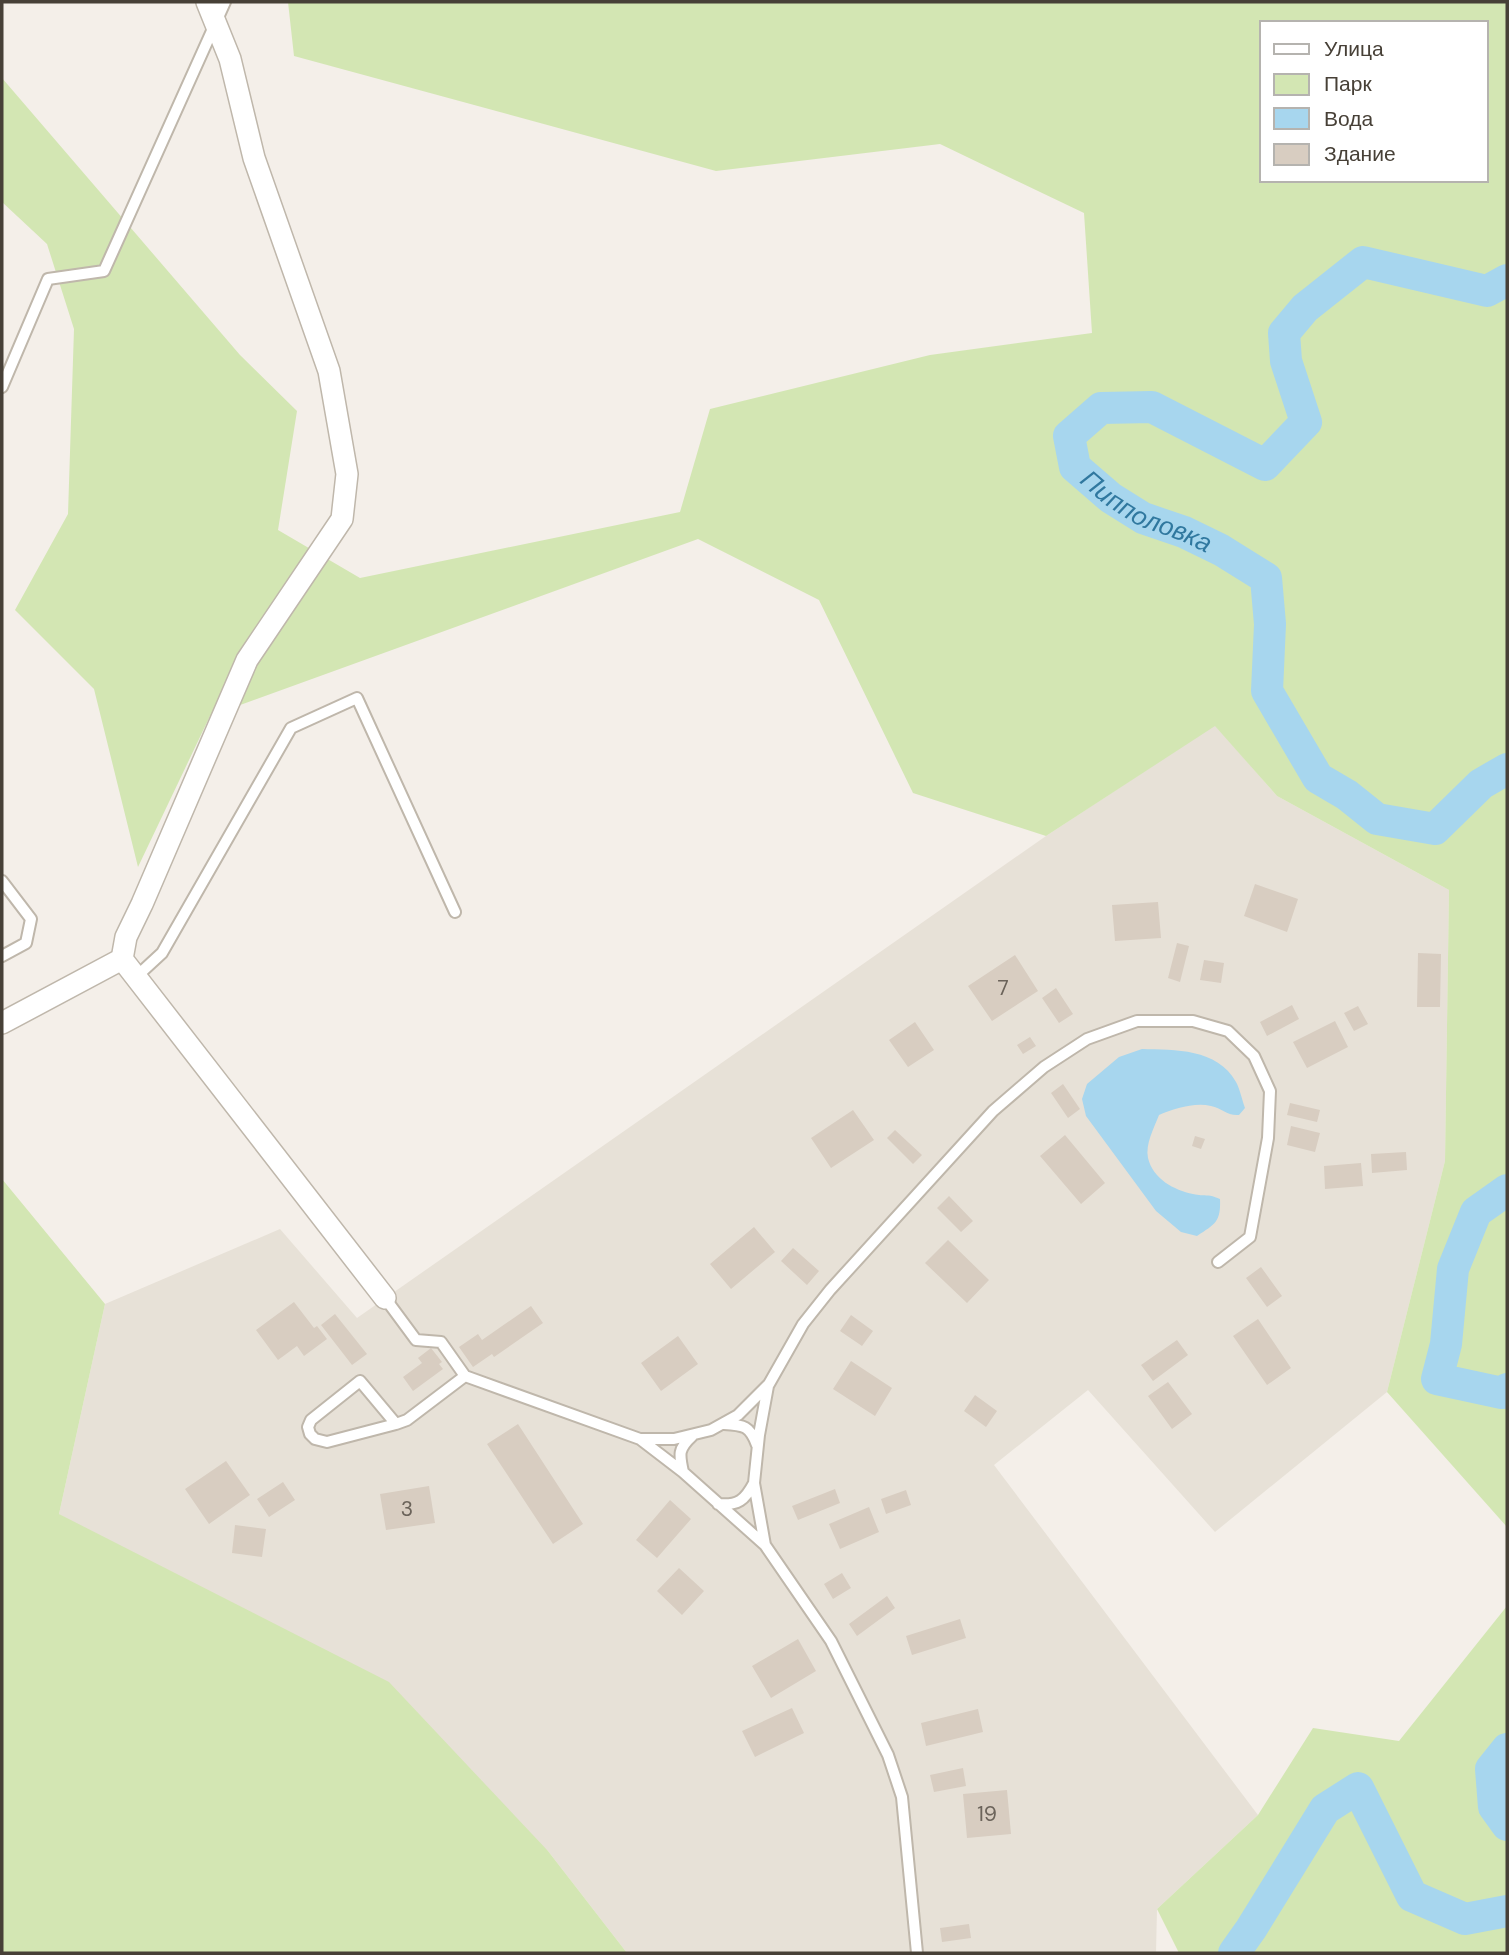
<svg xmlns="http://www.w3.org/2000/svg" width="1509" height="1955" viewBox="0 0 1509 1955" font-family="'DM Sans',sans-serif">
<style>
.residential{fill:#e7e1d7}
.green{fill:#d3e6b3;fill-rule:evenodd}
.water{fill:#a7d6ee}
.lines{fill:none;stroke-linecap:round;stroke-linejoin:round}
.river{stroke:#a7d6ee;stroke-width:32}
.building{fill:#d8cdc1}
.service-casing{stroke:#bfb7ab;stroke-width:14}
.minor-casing{stroke:#bfb7ab;stroke-width:24}
.service{stroke:#fff;stroke-width:10}
.minor{stroke:#fff;stroke-width:21}
.labels{text-anchor:middle;stroke-width:5;stroke-linejoin:round;paint-order:stroke}
.number-label{font-size:21px;fill:#6b635a}
.water-label{font-size:26px;font-style:italic;fill:#30789f;stroke:#fff}
</style>
<rect width="100%" height="100%" fill="#f4efe9"/>
<path class="residential" d="M1215 725 1277 796 1449 890 1445 1161 1387 1392 1215 1532 1088 1390 994 1465 1258 1815 1157 1909 1156 1953H627L548 1851 59 1514 105 1304 280 1229 357 1318 1046 836Z"/>
<path class="green" d="M288 2H1507V1527L1387 1392 1445 1161 1449 890 1277 796 1215 726 1046 836 913 793 819 600 698 539 210 716 138 867 94 689 15 610 68 514 74 329 47 244 2 202V78L240 355 297 411 278 530 360 578 680 512 710 409 930 355 1092 333 1084 213 940 144 716 171 294 56ZM1262 23H1486V180H1262Z
M2 1179 105 1304 59 1514 389 1682 548 1851 627 1953H2Z
M1507 1606V1953H1179L1157 1909 1258 1815 1313 1728 1399 1741Z"/>
<path class="water" d="M1142 1049C1175 1050 1217 1048 1236 1082 1240 1089 1242 1100 1245 1108L1239 1115C1227 1116 1222 1108 1211 1106 1194 1102 1174 1109 1159 1115 1154 1128 1145 1144 1148 1158 1153 1179 1174 1190 1193 1194 1206 1197 1206 1193 1220 1199 1221 1222 1215 1224 1197 1236L1181 1232 1156 1211 1086 1116 1082 1099 1087 1084 1119 1057Z"/>
<g class="lines">
<g class="river">
<path id="s1" d="M1507 280 1487 291 1363 262 1305 308 1284 333 1286 361 1306 422 1265 465 1152 407 1101 408 1069 436 1075 467 1111 498 1143 518 1184 532 1221 550 1266 578 1270 624 1267 691 1318 778 1347 795 1377 819 1435 829 1481 784 1507 769"/>
<path d="M1507 1190 1476 1212 1453 1269 1446 1344 1437 1379 1502 1393 1507 1389"/>
<path d="M1507 1749 1491 1769 1494 1807 1507 1825"/>
<path d="M1234 1953 1251 1929 1325 1809 1358 1788 1412 1896 1465 1919 1507 1911"/>
</g>
</g>
<path class="building" d="M1255 884 1298 899 1287 932 1244 916Z
M1158 902 1161 938 1115 941 1112 905Z
M1177 943 1189 946 1180 982 1168 978Z
M1418 953 1441 954 1440 1007H1417Z
M1015 955 1038 991 992 1021 968 986Z
M1204 960 1224 963 1221 983 1200 980Z
M1056 988 1073 1014 1059 1023 1042 998Z
M1292 1005 1299 1019 1267 1036 1260 1022Z
M1358 1006 1368 1024 1354 1031 1344 1013Z
M1335 1021 1348 1047 1307 1068 1293 1042Z
M915 1022 934 1050 908 1067 889 1040Z
M1030 1037 1036 1046 1023 1054 1017 1045Z
M1063 1084 1080 1109 1068 1118 1051 1093Z
M1290 1103 1320 1110 1317 1122 1287 1115Z
M853 1110 874 1140 831 1168 811 1138Z
M1291 1126 1320 1133 1315 1152 1287 1145Z
M895 1130 922 1155 913 1164 887 1138Z
M1065 1135 1105 1183 1081 1204 1040 1156Z
M1195 1136 1205 1139 1201 1149 1192 1146Z
M1406 1152 1407 1170 1372 1173 1371 1154Z
M1361 1163 1363 1186 1325 1189 1324 1166Z
M949 1196 973 1221 961 1232 937 1208Z
M754 1227 775 1252 731 1289 710 1264Z
M948 1240 989 1280 967 1303 925 1263Z
M793 1248 819 1271 807 1285 781 1261Z
M1261 1267 1282 1296 1267 1307 1246 1278Z
M294 1302 314 1328 317 1326 327 1339 304 1356 297 1346 278 1360 256 1330Z
M531 1306 543 1323 494 1357 492 1354 473 1367 459 1347 478 1334 482 1340Z
M335 1314 367 1354 352 1365 321 1325Z
M851 1315 873 1331 862 1346 840 1331Z
M1258 1319 1291 1368 1267 1385 1233 1336Z
M678 1336 698 1364 661 1391 641 1363Z
M1177 1340 1188 1355 1153 1381 1141 1365Z
M431 1348 442 1362 439 1364 443 1369 413 1391 403 1377 422 1363 418 1358Z
M851 1361 892 1388 875 1416 833 1389Z
M1168 1382 1192 1414 1172 1429 1148 1396Z
M975 1395 997 1411 986 1427 964 1411Z
M518 1424 583 1524 553 1544 487 1444Z
M226 1461 250 1495 209 1524 185 1489Z
M283 1482 295 1500 269 1517 257 1499Z
M429 1486 435 1523 386 1530 380 1494Z
M835 1489 840 1503 798 1520 792 1506Z
M906 1490 911 1505 886 1514 881 1499Z
M670 1500 691 1519 657 1558 636 1540Z
M869 1507 879 1532 840 1549 829 1524Z
M235 1525 266 1529 262 1557 232 1553Z
M679 1568 704 1591 682 1615 657 1591Z
M842 1573 851 1588 833 1599 824 1584Z
M887 1596 895 1608 857 1636 849 1624Z
M960 1619 966 1638 912 1655 906 1636Z
M798 1639 816 1671 771 1698 752 1666Z
M792 1708 804 1733 755 1757 742 1731Z
M978 1709 983 1732 926 1746 921 1723Z
M963 1768 966 1786 934 1792 930 1775Z
M1007 1790 1011 1834 967 1838 963 1794Z
M969 1924 971 1938 942 1942 940 1928Z"/>
<g class="lines">
<defs>
<path id="service" d="M2 387 48 279 104 271 225 2
M2 881 31 919 26 943 2 956
M136 977 162 953 291 728 357 698 455 912
M385 1298 416 1340 441 1342 465 1376 640 1439 683 1472 765 1545 831 1641 888 1755 902 1797 917 1953
M396 1424 360 1381 311 1420 308 1427 310 1434 315 1439 327 1442 396 1424 407 1420 465 1376
M724 1424C744 1425 750 1426 757 1445
M640 1439H674L711 1430 738 1415 769 1384 803 1324 830 1290 993 1111 1044 1067 1087 1039 1137 1021H1193L1228 1031 1254 1056 1270 1091 1268 1138 1250 1237 1218 1262
M683 1472C679 1454 678 1449 692 1436
M718 1504C738 1506 745 1500 754 1483
M765 1545 754 1483 759 1435 768 1386"/>
<path id="minor" d="M207 2 230 59 254 158 329 371 347 474 342 519 247 660 142 904 126 937 122 959 385 1298
M2 1023 122 959"/>
</defs>
<use href="#service" class="service-casing"/>
<use href="#minor" class="minor-casing"/>
<use href="#service" class="service"/>
<use href="#minor" class="minor"/>
</g>
<g class="labels">
<g class="number-label">
<text x="1003" y="995">7</text>
<text x="407" y="1516">3</text>
<text x="987" y="1821">19</text>
</g>
<g class="water-label">
<text dy="9" stroke="none"><textPath href="#s1" startOffset="746">Пипполовка</textPath></text>
</g>
</g>
<rect width="1509" height="1955" fill="none" stroke="#474037" stroke-width="7"/>
<rect x="1260" y="21" width="228" height="161" fill="#ffffff" stroke="#b5b3af" stroke-width="2"/>
<rect x="1274" y="44" width="35" height="10" fill="#ffffff" stroke="#b5b3af" stroke-width="2"/>
<text x="1324" y="56" font-size="21" fill="#474037">Улица</text>
<rect x="1274" y="74" width="35" height="21" fill="#d3e6b3" stroke="#b5b3af" stroke-width="2"/>
<text x="1324" y="91" font-size="21" fill="#474037">Парк</text>
<rect x="1274" y="108" width="35" height="21" fill="#a7d6ee" stroke="#b5b3af" stroke-width="2"/>
<text x="1324" y="126" font-size="21" fill="#474037">Вода</text>
<rect x="1274" y="144" width="35" height="21" fill="#d8cdc1" stroke="#b5b3af" stroke-width="2"/>
<text x="1324" y="161" font-size="21" fill="#474037">Здание</text>
</svg>
